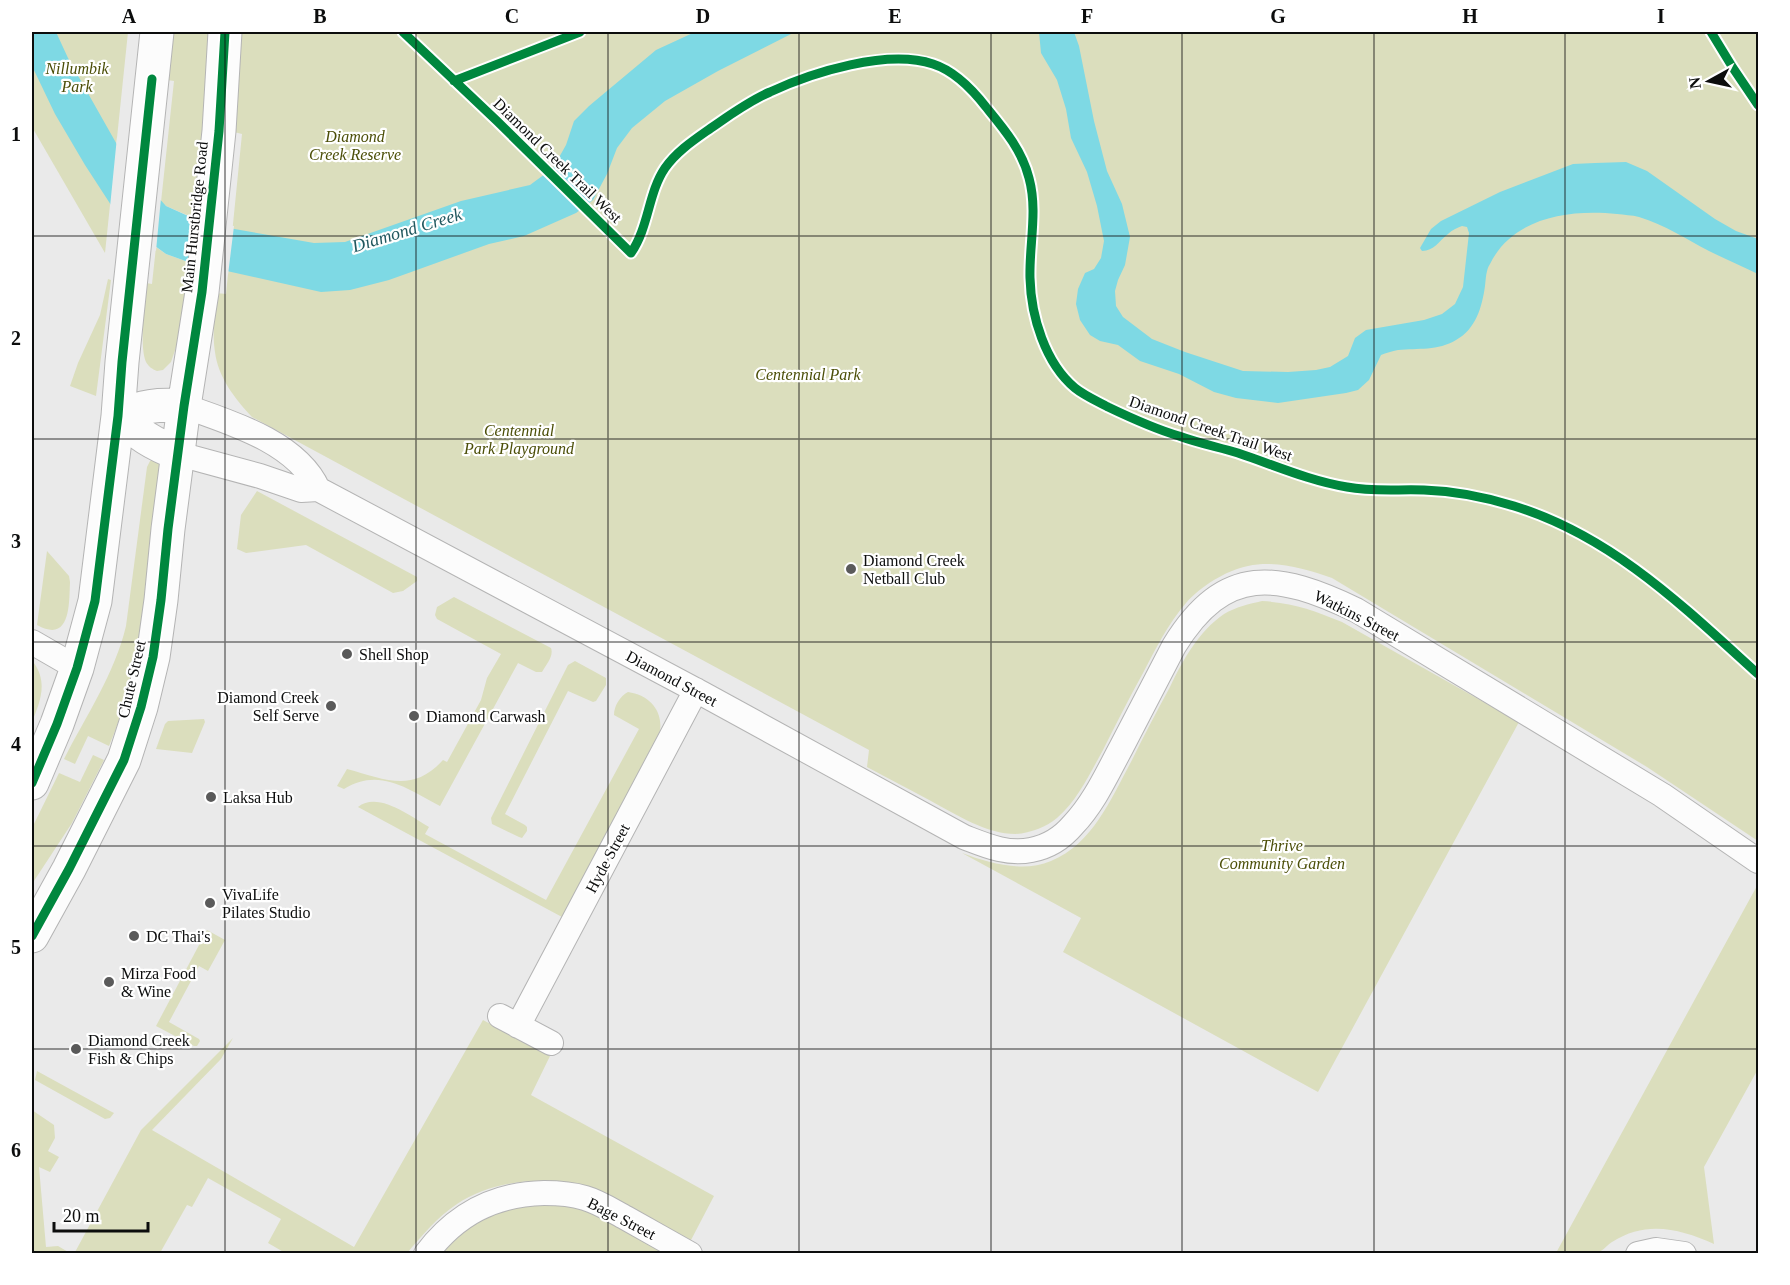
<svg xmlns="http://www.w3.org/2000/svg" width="1790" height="1285" viewBox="0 0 1790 1285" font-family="Georgia,serif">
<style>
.green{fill:#dbdebd}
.water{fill:#7ed9e4}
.pier{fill:#eaeaea}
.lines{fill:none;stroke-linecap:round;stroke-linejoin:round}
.minor-casing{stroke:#b4b4b4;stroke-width:26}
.primary-casing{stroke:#b4b4b4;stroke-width:35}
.minor{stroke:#fcfcfc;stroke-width:24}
.primary{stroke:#fcfcfc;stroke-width:33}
.cycleway-casing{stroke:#fff;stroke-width:13}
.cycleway{stroke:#00873e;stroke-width:9}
.grid{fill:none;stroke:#0c0d0d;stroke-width:1.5;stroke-opacity:0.55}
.poi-dot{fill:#5a5a5a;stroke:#fff;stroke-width:2}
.labels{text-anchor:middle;stroke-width:4.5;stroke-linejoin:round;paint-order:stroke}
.park-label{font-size:16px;font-style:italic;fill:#4b4e07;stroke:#fff}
.street-label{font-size:16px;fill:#0c0d0d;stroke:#fff}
.poi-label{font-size:16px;fill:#0c0d0d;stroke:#fff;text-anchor:start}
.water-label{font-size:18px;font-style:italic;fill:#21585f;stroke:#fff}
.neatline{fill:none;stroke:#0c0d0d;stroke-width:2}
.grid-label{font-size:20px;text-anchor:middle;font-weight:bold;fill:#0c0d0d}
</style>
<rect width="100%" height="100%" fill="#eaeaea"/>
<path class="green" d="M32 32H128L105 253 32 127Z
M172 32H215L196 219 166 206 161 202 174 81 167 80Z
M242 32H1758V841L1647 767 1332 578C1306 569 1276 560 1248 566 1225 571 1201 586 1186 603 1168 624 1156 648 1143 673 1129 698 1116 724 1103 750 1090 773 1078 800 1057 818 1046 827 1031 833 1016 834 986 834 957 815 931 801 910 790 888 778 867 767L869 750 252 417C235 399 218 377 215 352 212 334 215 313 215 295L216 293 226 294 242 134 234 132Z
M156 247 166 254 191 263 185 321 171 362 163 370 157 371C152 369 149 367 146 362 139 346 145 302 146 283L152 284Z
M108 279 111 280 96 396 70 386 78 363 100 315Z
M155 459 160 463C150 558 147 658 109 746L88 736 75 764 64 759C86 716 115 673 126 626L147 467 150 461Z
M257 491 417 577V581L403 591 393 593 306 545 246 553 237 549 241 515Z
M47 551 69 576 70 582C69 603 71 644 37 625Z
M454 597 551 648C554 656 546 665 542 672H536L518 663 440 806C408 789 379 767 344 789L337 786 347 769C385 779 412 794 443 760L447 762 481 700 487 678 501 654 437 619 435 615 437 607Z
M1262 601C1294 603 1313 610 1342 622L1519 722 1318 1092 1063 952 1081 918 962 853C989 863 1023 873 1051 861 1093 844 1112 797 1132 760 1144 735 1157 711 1170 687 1183 660 1198 632 1224 614 1236 607 1249 604 1262 601Z
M575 661 606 678V685L596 701 593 702 568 691 505 814 525 825 527 827V831L522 838 519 837 492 824 491 818 568 665Z
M34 663C48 683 40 702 32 722V668Z
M628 692C649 695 663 710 660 731L562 917 358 807C378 791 410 816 429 827L425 834 546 900 639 729 614 715C614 706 620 696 628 692Z
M204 719 205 722 192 753 156 749 165 724 168 721Z
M93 755 104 760 72 823 32 884V828L59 773 80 782Z
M1758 884V1069L1704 1167 1714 1244C1680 1229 1647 1220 1612 1242 1607 1245 1603 1251 1597 1253 1591 1256 1564 1254 1556 1253Z
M207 930 225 940 208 971 199 966 169 1022 199 1039 200 1041 197 1046H194L156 1026Z
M483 1020 550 1056 531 1095 714 1196 691 1240 593 1188C550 1175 494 1179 457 1204 437 1217 422 1236 407 1253L287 1254 268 1243 281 1219 208 1178 192 1207 187 1205 160 1253 74 1254 141 1130 233 1038 221 1059 152 1130 354 1247Z
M37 1071 110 1111 114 1113 110 1118 105 1119 35 1080Z
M32 1110 54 1125 55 1138 48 1151 59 1157 50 1172 39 1167 46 1247 58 1246 70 1253H32Z
M539 1204C549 1204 561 1204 571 1206 600 1212 641 1239 668 1254H442C455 1239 478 1219 496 1212 508 1207 525 1206 539 1204Z"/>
<path class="water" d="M32 32H56L68 58 128 164 166 206 206 224 314 243 345 242 461 201 530 185 553 168 566 145 574 121 589 106 656 50 695 32H795L718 71 665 101 632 128 617 148 607 174 593 200 576 213 524 236 489 244 389 280 350 290 321 292 191 263 166 254 122 222 85 165 55 114 32 66Z
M1039 32H1074L1079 46 1094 121 1107 171 1122 204 1130 237 1125 265 1118 280 1115 291 1116 306 1123 317 1152 339 1185 352 1243 371 1288 372 1316 370 1330 367 1348 356 1355 338 1366 330 1424 320 1442 314 1455 304 1463 287 1469 233 1467 227 1462 226C1457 228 1452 230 1448 234 1439 241 1434 251 1422 251L1420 248 1431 229 1441 221 1500 192 1573 164 1595 163 1626 162 1647 171 1715 219 1736 231 1758 239V274C1742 266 1725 259 1709 251 1686 239 1665 225 1639 217 1632 215 1624 215 1617 214 1570 209 1513 217 1490 264 1486 270 1486 278 1485 286 1482 307 1476 329 1456 340 1438 351 1418 348 1398 350 1392 351 1386 353 1381 355L1369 380 1358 390 1346 393 1278 403 1236 398 1214 392 1179 374 1140 361 1118 345 1100 341 1090 335 1080 320 1076 304 1078 289 1085 273 1094 269 1101 258 1104 241 1097 206 1087 172 1071 138 1066 109 1057 80 1041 53Z"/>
<path class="pier" d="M117 137 131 162 145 181 161 198 156 251 137 240 120 224 110 207Z
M207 221 234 226 228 275 200 269Z"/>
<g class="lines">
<defs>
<path id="minor" d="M184 406C229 422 297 442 318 489
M179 454 260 476 301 490 318 489 703 694 964 837C985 845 1007 855 1031 850 1047 847 1062 838 1073 825 1094 803 1107 774 1121 748 1139 714 1156 680 1174 646 1225 563 1278 573 1356 610L1662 795 1758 861
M32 642 77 668
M500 1016 551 1043
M518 1026 696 690
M426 1254C456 1214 494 1194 544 1193 557 1193 572 1194 585 1198 599 1202 613 1211 626 1218 647 1230 669 1242 690 1254
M1638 1254 1656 1250 1684 1254"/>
<path id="primary" d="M118 416C140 435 151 443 179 454
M118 416C143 406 157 404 184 406
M32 783 57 724 77 668 95 601 118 416 122 362 157 32
M32 936 69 869 124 760 141 707 153 657 161 600 168 529 184 406 202 292 219 131 225 32"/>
</defs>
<use href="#minor" class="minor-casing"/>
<use href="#primary" class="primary-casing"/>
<use href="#minor" class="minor"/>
<use href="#primary" class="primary"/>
<defs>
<path id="cycleway" d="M403 32 497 121 631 253C649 227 648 193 665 168 677 151 694 140 711 128 730 115 749 101 770 92 813 72 887 49 933 64 955 71 972 89 986 107 1004 129 1022 150 1029 178 1038 211 1029 245 1030 278 1031 316 1045 363 1075 388 1085 396 1097 401 1108 407 1131 418 1155 429 1179 436 1198 443 1218 447 1238 453 1274 465 1310 481 1347 487 1373 492 1399 489 1424 490 1454 491 1485 497 1514 506 1612 536 1684 607 1758 674
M1711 32 1733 68 1758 105
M454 81 580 32
M32 783 57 724 77 668 95 601 118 416 122 362 152 79
M32 936 69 869 124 760 141 707 153 657 161 600 168 529 184 406 202 292 219 131 225 32"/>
</defs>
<use href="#cycleway" class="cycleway-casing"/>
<use href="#cycleway" class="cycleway"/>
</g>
<path class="grid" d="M225 32V1254M416 32V1254M608 32V1254M799 32V1254M991 32V1254M1182 32V1254M1374 32V1254M1565 32V1254M32 236H1758M32 439H1758M32 642H1758M32 846H1758M32 1049H1758"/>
<g class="poi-dot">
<circle cx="851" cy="569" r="6"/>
<circle cx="347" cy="654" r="6"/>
<circle cx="331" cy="706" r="6"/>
<circle cx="414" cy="716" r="6"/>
<circle cx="211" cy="797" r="6"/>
<circle cx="210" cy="903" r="6"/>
<circle cx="134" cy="936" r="6"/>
<circle cx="109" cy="982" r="6"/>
<circle cx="76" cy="1049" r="6"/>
</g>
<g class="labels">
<g class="park-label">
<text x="77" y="74">Nillumbik<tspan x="77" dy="18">Park</tspan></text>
<text x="355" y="142">Diamond<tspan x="355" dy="18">Creek Reserve</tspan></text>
<text x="808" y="380">Centennial Park</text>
<text x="519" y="436">Centennial<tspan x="519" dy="18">Park Playground</tspan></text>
<text x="1282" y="851">Thrive<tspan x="1282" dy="18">Community Garden</tspan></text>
</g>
<g class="street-label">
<text transform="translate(558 160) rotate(44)" y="6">Diamond Creek Trail West</text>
<text transform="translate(194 217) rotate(-84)" y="6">Main Hurstbridge Road</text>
<text transform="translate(1211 428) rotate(19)" y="6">Diamond Creek Trail West</text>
<text transform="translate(1357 615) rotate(27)" y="6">Watkins Street</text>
<text transform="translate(672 678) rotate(28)" y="6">Diamond Street</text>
<text transform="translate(131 679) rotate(-77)" y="6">Chute Street</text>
<text transform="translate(607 858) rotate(-62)" y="6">Hyde Street</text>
<text transform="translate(622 1218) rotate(27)" y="6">Bage Street</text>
</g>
<g class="poi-label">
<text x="863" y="566">Diamond Creek<tspan x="863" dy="18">Netball Club</tspan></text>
<text x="359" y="660">Shell Shop</text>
<text x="319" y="703" text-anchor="end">Diamond Creek<tspan x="319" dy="18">Self Serve</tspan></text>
<text x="426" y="722">Diamond Carwash</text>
<text x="223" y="803">Laksa Hub</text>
<text x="222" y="900">VivaLife<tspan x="222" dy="18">Pilates Studio</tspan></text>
<text x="146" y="942">DC Thai's</text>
<text x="121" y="979">Mirza Food<tspan x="121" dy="18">&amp; Wine</tspan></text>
<text x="88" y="1046">Diamond Creek<tspan x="88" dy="18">Fish &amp; Chips</tspan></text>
</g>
<g class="water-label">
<text transform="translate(407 230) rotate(-17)" y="6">Diamond Creek</text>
</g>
</g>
<rect width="1790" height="1285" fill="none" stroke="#ffffff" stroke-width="66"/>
<g transform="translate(1709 81) rotate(262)" stroke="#ffffff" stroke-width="4.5" paint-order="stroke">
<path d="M0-4.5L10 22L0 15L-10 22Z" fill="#0c0d0d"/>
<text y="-9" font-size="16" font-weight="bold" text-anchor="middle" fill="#0c0d0d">N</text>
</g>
<path d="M54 1222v9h94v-9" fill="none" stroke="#0c0d0d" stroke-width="3"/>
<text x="63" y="1222" font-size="18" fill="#0c0d0d" stroke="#ffffff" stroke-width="4.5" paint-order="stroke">20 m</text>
<rect x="33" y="33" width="1724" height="1219" class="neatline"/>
<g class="grid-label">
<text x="129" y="23">A</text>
<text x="320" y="23">B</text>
<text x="512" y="23">C</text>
<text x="703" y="23">D</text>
<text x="895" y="23">E</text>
<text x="1087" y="23">F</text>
<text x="1278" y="23">G</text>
<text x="1470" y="23">H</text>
<text x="1661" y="23">I</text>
<text x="16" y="141">1</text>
<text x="16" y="345">2</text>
<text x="16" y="548">3</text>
<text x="16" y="751">4</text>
<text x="16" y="954">5</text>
<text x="16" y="1157">6</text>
</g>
</svg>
